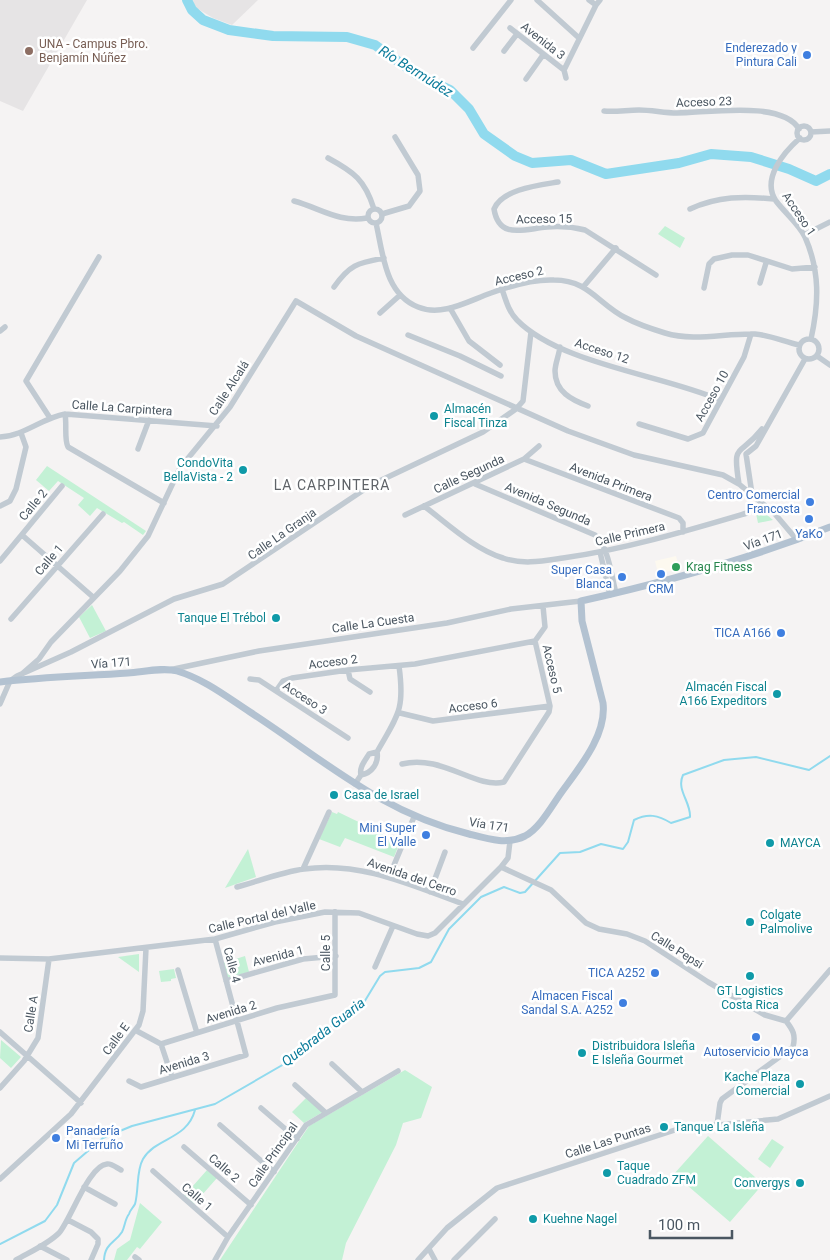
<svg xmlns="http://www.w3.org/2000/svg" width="830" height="1260" viewBox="0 0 830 1260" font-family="Roboto,sans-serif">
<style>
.commercial{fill:#fdf9ef}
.education{fill:#e6e4e5}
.green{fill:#c3f1d5}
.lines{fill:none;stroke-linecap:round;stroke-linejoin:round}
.stream{stroke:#90daee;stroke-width:2}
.river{stroke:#90daee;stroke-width:10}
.minor{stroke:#c1cad2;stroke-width:5.5}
.major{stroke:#b3c2d1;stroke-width:7}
.education-dot{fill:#8d6e63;stroke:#fff;stroke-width:2}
.shop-dot{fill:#3f7fe0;stroke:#fff;stroke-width:2}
.culture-dot{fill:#0f9aa8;stroke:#fff;stroke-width:2}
.leisure-dot{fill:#2e9e5b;stroke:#fff;stroke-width:2}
.labels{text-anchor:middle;stroke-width:5;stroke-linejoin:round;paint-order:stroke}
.street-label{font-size:12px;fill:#4a5661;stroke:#fff}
.education-label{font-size:12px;fill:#785e54;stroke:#fff;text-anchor:start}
.shop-label{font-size:12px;fill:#366cbe;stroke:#fff;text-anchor:end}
.culture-label{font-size:12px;fill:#0d838f;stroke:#fff;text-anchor:start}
.leisure-label{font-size:12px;fill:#27864d;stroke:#fff;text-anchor:start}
.water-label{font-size:14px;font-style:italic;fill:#0c7c9b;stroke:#fff}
.neighbourhood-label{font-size:14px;letter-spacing:1px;fill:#5f6368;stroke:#fff}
</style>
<rect width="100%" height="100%" fill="#f5f3f3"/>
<path class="commercial" d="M676 556 680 570 662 572 663 576 659 577 655 561Z"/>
<path class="education" d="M0 0H87L23 111 0 101Z
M193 0H258L232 25 213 18 195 7Z"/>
<path class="green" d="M665 226 685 238 680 248 658 234Z
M47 466 146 531 143 535 124 522 122 523 97 508 90 516 78 505 84 498 58 481 49 491 36 480Z
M754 504 773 520 758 523Z
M92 605 106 631 90 638 79 617Z
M332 812 337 814 338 812 400 842 394 857 345 838 340 847 319 839Z
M248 849 256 877 225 888Z
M139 954V972L118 957Z
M245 956 249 972 227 978 223 963Z
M174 969 176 978 171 979V981L161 982 159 971Z
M1 1040 21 1057 11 1068 0 1058Z
M405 1070 432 1087 421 1118 403 1123 396 1145 346 1243 342 1260H220L309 1126Z
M307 1097 323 1112 304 1123 292 1112Z
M708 1136 763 1184 730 1222 674 1174Z
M772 1139 784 1147 770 1168 758 1159Z
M207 1170 217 1178 194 1204 184 1196Z
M140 1203 162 1222 140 1249 137 1247 127 1260H114L117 1249 130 1240Z"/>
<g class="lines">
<path class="stream" d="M0 1244 45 1221 57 1205 74 1163 103 1138 132 1126 215 1104 298 1056 347 1012 363 1004 380 976 385 972 419 968 431 962 449 929 481 897 504 887 520 893 525 892 560 853 580 852 601 844 623 849 628 842 634 820C648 813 658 815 671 823L690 817C691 802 676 790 683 775L724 760 756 757 809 770 830 756
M104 1260C105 1243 115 1243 122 1232 125 1226 125 1219 129 1214 130 1210 133 1208 135 1204 139 1190 136 1171 143 1159 156 1137 187 1140 195 1110"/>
<path class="river" d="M187 0 192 10 203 20 229 30 273 36 347 37 375 45 416 74 450 90 469 109 484 134 515 156 532 163 571 160 606 174 679 163 711 154 751 157 789 169 816 181 830 174"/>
<path class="minor" d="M537 0 579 38
M589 0 596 5
M510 28 564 70
M473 48 511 0
M504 51 517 34
M566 78 564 70 596 5 600 0
M526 79 543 55
M604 111C616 112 627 110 639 110 652 110 664 113 677 113 706 113 782 100 799 129
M797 133a7 7 0 1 1 14 0a7 7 0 1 1-14 0Z
M811 132 830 131
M800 138C784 152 761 179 776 201 785 213 799 224 805 237 820 271 819 303 811 339
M328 158C354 172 365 180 374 209
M558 182C540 185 502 189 494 209 499 240 524 229 547 227 559 226 573 227 585 230L656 275
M294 201C320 208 339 223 367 218
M368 216a7 7 0 1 1 14 0a7 7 0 1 1-14 0Z
M690 209C718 196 744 196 774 199
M382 214 409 206 420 191 418 175 395 137
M376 223C383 254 385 294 418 307 442 317 468 301 491 293 510 286 534 279 554 280 589 280 598 304 626 318 637 324 652 329 665 333 694 342 725 333 755 334 770 335 785 342 799 345
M804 235 830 222
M760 283 766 263
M584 286 616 248
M334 287C350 264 358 263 384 258
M704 288 709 264 714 259 732 255H748L792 269 815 267
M502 289C506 301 509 312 517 320 560 364 663 375 720 400
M450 308 469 341 500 365
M380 313 399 296
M0 331 5 327
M408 335 460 356 501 376
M799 349a10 10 0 1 1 20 0a10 10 0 1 1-20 0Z
M560 347C559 355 555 364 555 371 555 392 572 400 588 406
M817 356 830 365
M65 414C67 424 64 440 68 447L164 503
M50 418 26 381 99 257
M639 424 688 439 703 433 744 357 751 334
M0 437C24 436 42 418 65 414L217 426
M138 449 149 420
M524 459 679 518 683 523V532
M475 484 595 535C609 548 611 575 616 593
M739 484C732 441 739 458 762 429
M752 494 746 454 756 446 805 359
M0 506 10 501 16 489 26 447 21 433
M424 506C448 524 474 549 503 558 523 565 543 561 563 558 626 549 686 531 747 513
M405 515 524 459 539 446
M22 535 93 597
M600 552 610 595
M0 561 62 486
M11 619 103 514
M535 641 545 627 543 606
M169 670 259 651 447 623 511 609 581 601
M348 670 350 679 370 692
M23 673 39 659 51 642 120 571 148 536 180 468 230 407 296 301 356 336 568 431 634 455 723 475 739 484 775 514 797 540
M250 679 259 680 348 738
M276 691 283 681 292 678 348 670 415 664 535 641 550 706 549 712 504 782C475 789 442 754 402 764
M0 704 10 681 17 676 71 652 174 599 223 584 371 485 483 432 516 409 523 401 531 332
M400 713 433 721 550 706
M361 775C372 773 379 763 377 752 398 715 405 710 399 666
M355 784 361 775C359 767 365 761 369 754L377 752
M501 867 551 890 586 923 599 929 627 934 645 941 708 982 765 1015 786 1021
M303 869 329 812
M389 877 414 817
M237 887C259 881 282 872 304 869 360 861 411 885 463 904
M430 892 445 852
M0 958 49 959 215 939 275 922 325 912 359 913 417 934 428 936 435 933 501 867 508 858 510 841
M375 967 393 926
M178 970 197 1033
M226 981 303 959 336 956
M786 1021 830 970
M135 1030 161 1044 277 1008 335 995V912
M0 1032 81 1103
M161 1044 172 1077
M332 1064 362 1092
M129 1081 141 1087 246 1055 215 939
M295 1085 326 1113
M0 1088 24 1061 38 1038 49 959
M261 1108 297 1139
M220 1125 274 1172
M717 1125 720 1103 722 1099 793 1047C796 1035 793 1030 786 1021
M184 1147 251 1205
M153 1171 228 1237
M0 1179 71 1114 139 1025 143 1011 146 948
M84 1187 115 1204
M68 1220 91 1232 98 1239V1244L91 1260
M40 1246 67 1260
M429 1249 435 1260
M135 1257 139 1260
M16 1260C30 1252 48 1244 59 1233 71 1219 89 1165 107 1164 111 1163 117 1168 121 1170
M215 1260 228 1237 306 1125 398 1071
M418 1260 447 1228 497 1188 678 1129 778 1119 830 1096
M454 1260 495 1219"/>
<path class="major" d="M0 682C43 677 86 676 128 673 143 672 163 667 177 671 204 679 227 697 250 712 324 760 380 812 469 834 488 839 507 845 525 836 540 828 551 807 561 793 579 768 607 735 603 703L582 621 581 601C666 582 749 559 830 527"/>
</g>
<circle class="education-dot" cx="29" cy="51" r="5"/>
<g class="shop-dot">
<circle cx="807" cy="55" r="5"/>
<circle cx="810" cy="502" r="5"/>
<circle cx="809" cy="519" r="5"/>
<circle cx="661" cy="574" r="5"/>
<circle cx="622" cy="577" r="5"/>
<circle cx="781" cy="633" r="5"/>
<circle cx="426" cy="835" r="5"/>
<circle cx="655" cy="973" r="5"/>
<circle cx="623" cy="1003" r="5"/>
<circle cx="756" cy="1037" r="5"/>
<circle cx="56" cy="1138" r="5"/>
</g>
<g class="culture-dot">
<circle cx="434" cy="416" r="5"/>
<circle cx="243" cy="470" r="5"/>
<circle cx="276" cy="618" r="5"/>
<circle cx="777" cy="694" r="5"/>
<circle cx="334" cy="795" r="5"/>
<circle cx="770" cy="843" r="5"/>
<circle cx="750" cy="922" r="5"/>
<circle cx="750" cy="976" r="5"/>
<circle cx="582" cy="1053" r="5"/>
<circle cx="800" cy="1084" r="5"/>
<circle cx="664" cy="1127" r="5"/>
<circle cx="607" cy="1173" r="5"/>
<circle cx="800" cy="1183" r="5"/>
<circle cx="533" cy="1219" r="5"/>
</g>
<circle class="leisure-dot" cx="676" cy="567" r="5"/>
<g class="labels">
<g class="street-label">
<text transform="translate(543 41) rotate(38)" y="4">Avenida 3</text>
<text transform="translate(704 102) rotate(-2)" y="4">Acceso 23</text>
<text transform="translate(799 214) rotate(56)" y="4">Acceso 1</text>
<text transform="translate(544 219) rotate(-1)" y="4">Acceso 15</text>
<text transform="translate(519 276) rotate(-13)" y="4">Acceso 2</text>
<text transform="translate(602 351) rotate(18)" y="4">Acceso 12</text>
<text transform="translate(229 388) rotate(-57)" y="4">Calle Alcalá</text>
<text transform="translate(712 396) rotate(-61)" y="4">Acceso 10</text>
<text transform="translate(122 408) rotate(4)" y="4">Calle La Carpintera</text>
<text transform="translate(469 474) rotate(-25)" y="4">Calle Segunda</text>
<text transform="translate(611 482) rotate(21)" y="4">Avenida Primera</text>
<text transform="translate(548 504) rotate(23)" y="4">Avenida Segunda</text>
<text transform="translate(33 505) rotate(-50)" y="4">Calle 2</text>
<text transform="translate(282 534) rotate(-35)" y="4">Calle La Granja</text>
<text transform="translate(630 534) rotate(-13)" y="4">Calle Primera</text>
<text transform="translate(763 540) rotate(-20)" y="4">Vía 171</text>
<text transform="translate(49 560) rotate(-49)" y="4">Calle 1</text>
<text transform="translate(373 623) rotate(-8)" y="4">Calle La Cuesta</text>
<text transform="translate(333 662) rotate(-7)" y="4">Acceso 2</text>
<text transform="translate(111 663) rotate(-4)" y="4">Vía 171</text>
<text transform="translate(552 669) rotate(77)" y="4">Acceso 5</text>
<text transform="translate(305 698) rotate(33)" y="4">Acceso 3</text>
<text transform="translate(473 706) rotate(-7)" y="4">Acceso 6</text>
<text transform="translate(489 825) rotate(9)" y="4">Vía 171</text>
<text transform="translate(412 877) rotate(19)" y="4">Avenida del Cerro</text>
<text transform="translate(262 917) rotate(-13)" y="4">Calle Portal del Valle</text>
<text transform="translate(677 950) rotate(32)" y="4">Calle Pepsi</text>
<text transform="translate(326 953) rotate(-90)" y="4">Calle 5</text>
<text transform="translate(278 956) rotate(-14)" y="4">Avenida 1</text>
<text transform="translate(232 965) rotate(75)" y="4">Calle 4</text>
<text transform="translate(231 1012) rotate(-17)" y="4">Avenida 2</text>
<text transform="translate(31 1014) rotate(-81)" y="4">Calle A</text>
<text transform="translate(116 1039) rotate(-54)" y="4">Calle E</text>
<text transform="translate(184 1063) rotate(-17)" y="4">Avenida 3</text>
<text transform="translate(608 1141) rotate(-18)" y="4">Calle Las Puntas</text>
<text transform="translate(273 1155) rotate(-55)" y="4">Calle Principal</text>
<text transform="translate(224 1168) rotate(41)" y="4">Calle 2</text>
<text transform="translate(197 1197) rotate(41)" y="4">Calle 1</text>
</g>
<g class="education-label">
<text x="39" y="48">UNA - Campus Pbro.<tspan x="39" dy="14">Benjamín Núñez</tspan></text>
</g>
<g class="shop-label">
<text x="797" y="52">Enderezado y<tspan x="797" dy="14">Pintura Cali</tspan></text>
<text x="800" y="499">Centro Comercial<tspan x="800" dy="14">Francosta</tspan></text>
<text x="809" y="538" text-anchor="middle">YaKo</text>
<text x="612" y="574">Super Casa<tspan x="612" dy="14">Blanca</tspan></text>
<text x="661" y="593" text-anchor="middle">CRM</text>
<text x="771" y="637">TICA A166</text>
<text x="416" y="832">Mini Super<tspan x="416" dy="14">El Valle</tspan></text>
<text x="645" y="977">TICA A252</text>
<text x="613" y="1000">Almacen Fiscal<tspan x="613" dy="14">Sandal S.A. A252</tspan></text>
<text x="756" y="1056" text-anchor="middle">Autoservicio Mayca</text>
<text x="66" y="1135" text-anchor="start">Panadería<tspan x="66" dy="14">Mi Terruño</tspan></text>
</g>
<g class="culture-label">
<text x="444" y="413">Almacén<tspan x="444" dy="14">Fiscal Tinza</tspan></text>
<text x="233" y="467" text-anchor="end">CondoVita<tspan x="233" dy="14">BellaVista - 2</tspan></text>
<text x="266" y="622" text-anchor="end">Tanque El Trébol</text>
<text x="767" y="691" text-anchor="end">Almacén Fiscal<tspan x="767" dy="14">A166 Expeditors</tspan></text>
<text x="344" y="799">Casa de Israel</text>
<text x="780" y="847">MAYCA</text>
<text x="760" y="919">Colgate<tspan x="760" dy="14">Palmolive</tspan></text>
<text x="750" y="995" text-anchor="middle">GT Logistics<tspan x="750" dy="14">Costa Rica</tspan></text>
<text x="592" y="1050">Distribuidora Isleña<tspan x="592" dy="14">E Isleña Gourmet</tspan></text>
<text x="790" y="1081" text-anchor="end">Kache Plaza<tspan x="790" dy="14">Comercial</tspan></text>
<text x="674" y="1131">Tanque La Isleña</text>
<text x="617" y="1170">Taque<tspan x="617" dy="14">Cuadrado ZFM</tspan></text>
<text x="790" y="1187" text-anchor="end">Convergys</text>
<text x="543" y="1223">Kuehne Nagel</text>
</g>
<g class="leisure-label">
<text x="686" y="571">Krag Fitness</text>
</g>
<g class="water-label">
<text transform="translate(416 71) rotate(32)" y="5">Río Bermúdez</text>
<text transform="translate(323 1032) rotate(-38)" y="5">Quebrada Guaria</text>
</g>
<g class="neighbourhood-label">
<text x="332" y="490">LA CARPINTERA</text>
</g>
</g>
<path d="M650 1230v8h82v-8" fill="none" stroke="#4a5661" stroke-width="2.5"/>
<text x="658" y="1230" font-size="15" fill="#4a5661" stroke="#ffffff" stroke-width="4" paint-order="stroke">100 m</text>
</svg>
